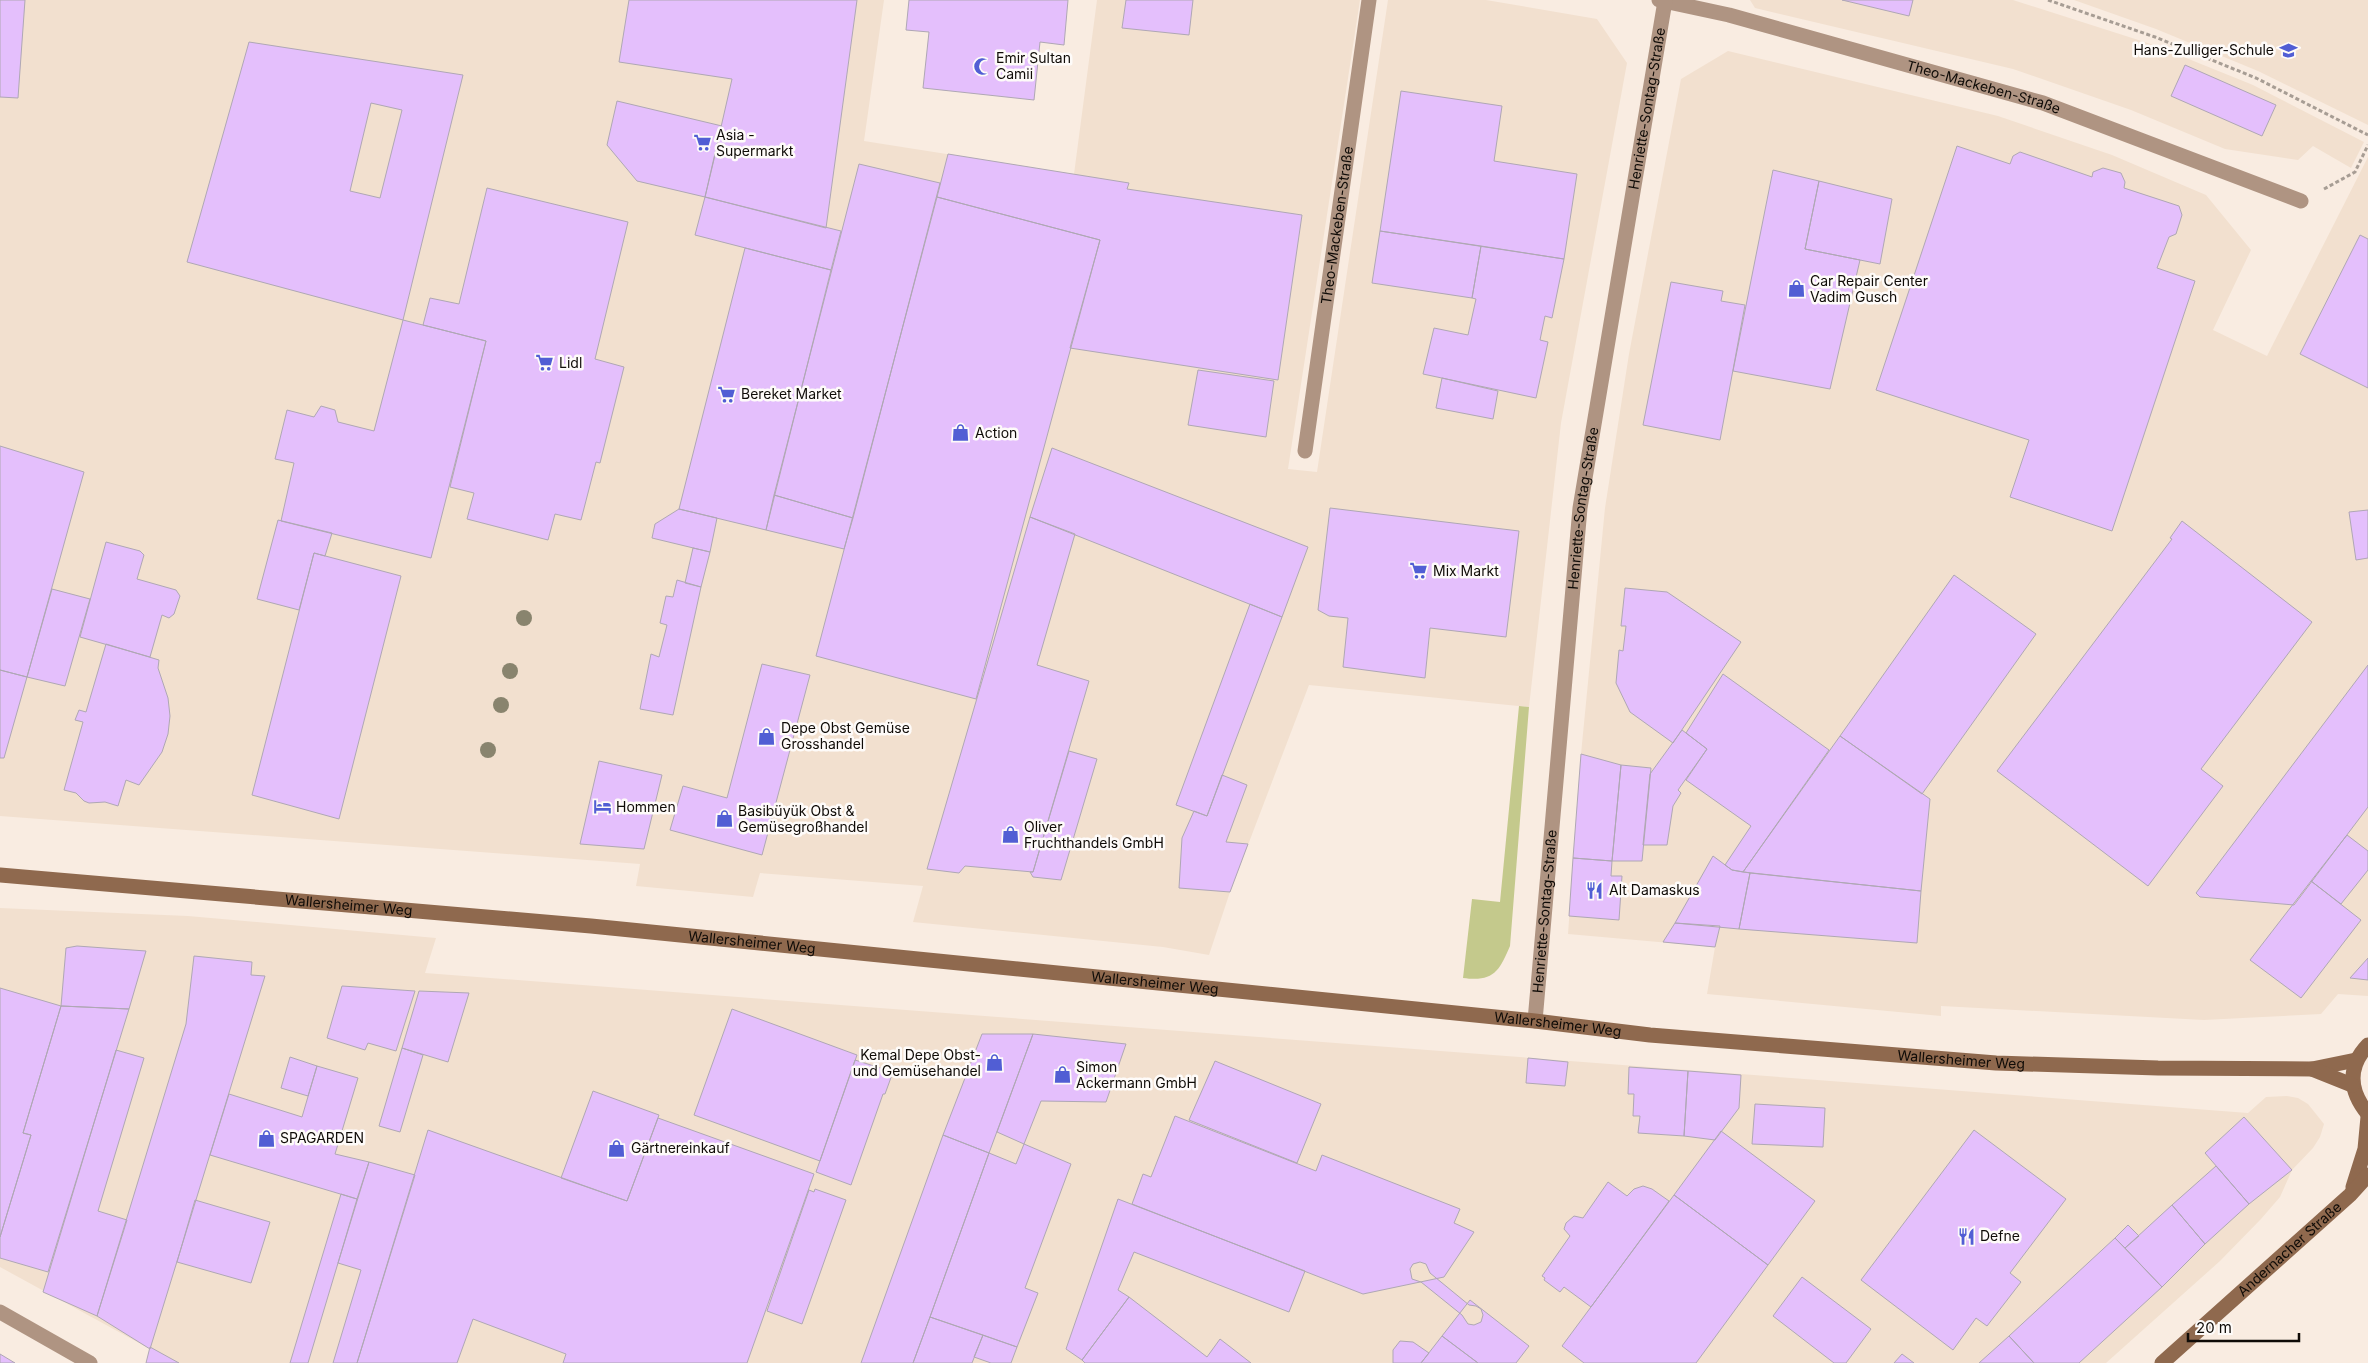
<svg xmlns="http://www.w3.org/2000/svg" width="2368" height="1363" viewBox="0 0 2368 1363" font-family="Inter,sans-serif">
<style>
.built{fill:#f2e0cf}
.green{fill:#c4c98c}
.building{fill:#e4bffc;stroke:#afa7b4;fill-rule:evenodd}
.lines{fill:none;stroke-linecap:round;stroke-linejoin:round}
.path{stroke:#a79d94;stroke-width:3;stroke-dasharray:4 2.5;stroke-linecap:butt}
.lane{stroke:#af9482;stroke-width:15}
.street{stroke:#af9482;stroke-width:15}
.secondary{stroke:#8f694e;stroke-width:15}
.tree{fill:#89846e}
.labels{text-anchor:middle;stroke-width:5;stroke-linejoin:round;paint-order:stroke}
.poi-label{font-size:14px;fill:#0f0b07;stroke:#fefbf9;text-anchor:start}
.street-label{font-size:14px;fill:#0f0b07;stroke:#fefbf9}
</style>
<rect width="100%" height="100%" fill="#f9ece1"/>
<path class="built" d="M0 0H884L864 141 1074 174 1097 0H1360L1288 469 1317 472 1388 0H1486L1597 19 1627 63 1561 423 1529 707 1309 685 1230 892 1209 955 1163 947 913 922 923 886 760 873 753 897 636 886 640 864 0 816Z
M1750 0H2013L2154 45 2253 85 2364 142 2351 168 2313 146 2298 160 2225 149 2131 110 2013 69 1755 8Z
M2074 0H2368V125L2258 71 2156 29Z
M1728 51 1998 116 2112 155 2206 195 2251 250 2213 330 2267 356 2368 157V996L2338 994 2321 1014 2204 1020 1941 1006V1016L1707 994 1715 947 1568 934 1581 754 1605 508 1629 354 1681 79Z
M0 908 188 916 436 938 425 973 2248 1113 2266 1097 2287 1096 2298 1098 2308 1104 2324 1124 2320 1137 2313 1148 2292 1170 2280 1197 2261 1219 2220 1261 2106 1363H146L150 1349 0 1267Z"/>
<path class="green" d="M1519 706 1529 707 1510 946C1499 972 1493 982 1463 978L1472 899 1500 902Z"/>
<path class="building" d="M0 0H25L18 98 0 97Z
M629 0H857L826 228 705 197 732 79 619 62Z
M909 0H1068L1064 45 1040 42 1034 100 923 88 929 32 906 30Z
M1126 0H1193L1189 35 1122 28Z
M1842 0H1913L1909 16Z
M249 42 463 75 403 320 187 262ZM371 103 402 110 380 198 350 191Z
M2185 65 2276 105 2262 136 2171 96Z
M1401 91 1502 106 1494 161 1577 174 1564 259 1380 231Z
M617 101 722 126 705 197 637 181 607 145Z
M1957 146 2010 164 2013 156 2020 152 2092 177 2093 172 2103 168 2121 173 2125 182 2124 188 2179 206 2182 215 2176 234 2169 237 2157 268 2195 281 2112 531 2010 497 2029 440 1876 390Z
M948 154 1129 183 1127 189 1302 215 1278 380 1070 348 1100 240 937 197Z
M859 164 940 183 853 518 774 495Z
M1773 170 1819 181 1805 249 1860 260 1830 389 1733 371Z
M1819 181 1892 199 1880 264 1805 249Z
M487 188 628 222 595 359 624 367 600 463 596 462 581 520 555 514 548 540 467 519 474 493 450 487 486 341 423 325 430 298 459 304Z
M705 197 841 231 831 270 695 235Z
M937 197 1100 240 976 699 816 656Z
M1380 231 1481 246 1472 298 1372 283Z
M2360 235 2368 239V388L2300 354Z
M1481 246 1564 259 1552 318 1545 316 1540 340 1548 342 1536 398 1423 374 1434 328 1468 335 1476 299 1472 298Z
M745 248 831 270 766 530 679 509Z
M1671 282 1723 291 1721 301 1745 305 1720 440 1643 425Z
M403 320 486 341 431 558 281 521 294 463 275 459 287 410 314 417 321 406 335 410 338 422 374 431Z
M1198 370 1274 381 1266 437 1188 425Z
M1442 378 1498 391 1493 419 1436 408Z
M0 446 84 472 27 677 0 670Z
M1052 448 1308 547 1282 617 1030 517Z
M774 495 853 518 844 549 766 530Z
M1330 508 1519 531 1506 637 1430 628 1425 678 1343 667 1348 618 1329 616 1318 610Z
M679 509 717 518 710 552 652 538 655 524Z
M2368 510V558L2356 560 2349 512Z
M1030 517 1075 534 1037 665 1089 681 1033 872 965 866 959 873 927 869Z
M278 520 332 533 325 556 314 553 299 610 257 599Z
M2182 521 2312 622 2201 769 2223 786 2148 886 1997 771 2172 539 2170 538Z
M106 542 140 551 144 555 137 579 176 590 180 596 174 614 169 618 162 615 150 657 80 637Z
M693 548 710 552 701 587 685 583Z
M314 553 401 576 339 819 252 795Z
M1954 575 2036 634 1922 794 1840 736Z
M677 580 701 587 673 715 640 709 651 654 659 657 667 625 660 623 666 596 673 597Z
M1625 588 1667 592 1741 642 1673 743 1630 712 1616 683 1619 650 1623 651 1626 626H1621Z
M52 589 90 599 65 686 27 677Z
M1250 604 1282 617 1207 816 1176 805Z
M106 644 159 660 158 668 168 698 170 716 168 734 162 752 139 785 126 780 118 806 105 802 89 803 84 801 76 793 64 790 83 722 75 720 79 710 86 712Z
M762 664 810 675 762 855 670 830 683 786 727 798Z
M2368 665V807L2294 905 2200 897 2196 893Z
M0 670 27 677 4 758H0Z
M1723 674 1829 750 1743 872 1732 870 1725 865 1751 826 1686 780 1707 749 1686 733Z
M1682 730 1707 749 1678 790 1681 793 1673 806 1667 845H1643L1650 774Z
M1840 736 1930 799 1921 891 1743 872Z
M1069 751 1097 759 1061 880 1033 877 1030 872H1033Z
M1581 754 1621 765 1612 861 1573 858Z
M599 761 662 775 644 849 580 844Z
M1621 765 1651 768 1642 861H1612Z
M1222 775 1247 785 1226 842 1248 844 1230 892 1179 888 1182 838 1194 811 1207 816Z
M2347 835 2368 851V870L2341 904 2311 881Z
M1713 856 1732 870 1750 873 1739 929 1675 923Z
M1573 858 1612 861 1611 876H1622L1619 920 1569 916Z
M1750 873 1921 891 1917 943 1739 929Z
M2311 881 2361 920 2301 998 2250 960Z
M1675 923 1720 926 1715 947 1663 942Z
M77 946 146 951 129 1009 61 1006 66 948Z
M194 956 252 962 251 975 265 976 150 1349 97 1316 186 1024Z
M2368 958V980L2350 978Z
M342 986 415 991 396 1051 368 1043 365 1050 327 1038Z
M0 988 61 1006 23 1133 31 1135 0 1237Z
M419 991 469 993 448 1062 402 1048Z
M61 1006 129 1009 48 1272 0 1258V1237L31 1135 23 1133Z
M732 1009 857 1055 820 1161 694 1115Z
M982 1034H1033L989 1153 943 1135Z
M1033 1034 1126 1044 1106 1102 1041 1101 1024 1144 997 1132Z
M402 1048 423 1055 400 1132 379 1126Z
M116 1050 144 1058 98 1211 127 1220 97 1316 43 1292Z
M290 1057 317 1066 308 1096 281 1088Z
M1528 1058 1568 1062 1565 1086 1526 1083Z
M855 1060 893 1072 885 1094H883L851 1185 816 1172Z
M1215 1061 1321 1104 1297 1163 1189 1120Z
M317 1066 358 1078 335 1154 369 1162 357 1199 210 1155 229 1094 302 1117Z
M1629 1067 1688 1071 1684 1136 1638 1133 1640 1116H1633L1634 1094H1628Z
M1688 1071 1741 1075 1739 1108 1715 1140 1684 1136Z
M593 1091 659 1115 627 1201 561 1178Z
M1755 1104 1825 1108 1823 1147 1752 1144Z
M1175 1116 1316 1171 1322 1155 1460 1209 1454 1223 1474 1232 1444 1277 1363 1294 1132 1204 1143 1174 1151 1177Z
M2244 1117 2292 1170 2249 1204 2205 1153Z
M658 1118 814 1174 747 1363H563L566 1354 473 1319 457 1363H357L428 1130 627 1201Z
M1974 1130 2066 1199 2010 1273 2021 1282 1987 1326 1976 1318 1953 1350 1861 1280Z
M1721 1131 1815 1201 1768 1265 1674 1195Z
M943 1135 989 1153 930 1317 913 1363H861Z
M1024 1144 1071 1164 1025 1288 1038 1293 1017 1347 930 1317 989 1153 1016 1164Z
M369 1162 415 1175 357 1363H333L361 1270 338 1263Z
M2216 1166 2249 1204 2205 1244 2172 1205Z
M1608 1182 1627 1196 1634 1189 1643 1186 1652 1189 1669 1201 1591 1307 1564 1287 1560 1292 1544 1280 1545 1278 1542 1276 1570 1236 1564 1229 1566 1223 1574 1216 1583 1218Z
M815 1189 846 1200 802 1324 767 1311 809 1190 814 1192Z
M341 1194 357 1199 338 1263 308 1363H290Z
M1674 1195 1768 1265 1696 1363H1584L1562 1346Z
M1118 1199 1305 1271 1289 1312 1134 1252 1118 1290 1129 1297 1082 1360 1066 1349Z
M195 1200 270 1222 251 1283 177 1262Z
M2172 1205 2205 1244 2162 1287 2125 1248Z
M2128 1225 2139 1236 2125 1248 2115 1238Z
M2115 1238 2162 1287 2079 1363H2034L2009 1336Z
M1420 1262 1426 1264 1430 1273 1469 1305 1476 1306 1481 1309 1483 1315 1481 1322 1474 1325 1468 1324 1462 1315 1421 1282 1412 1279 1410 1269 1413 1264Z
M1802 1277 1871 1329 1846 1363H1834L1773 1316Z
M1129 1297 1207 1357 1220 1339 1251 1363H1085L1082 1360Z
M1470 1300 1529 1346 1516 1363H1478L1442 1336Z
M930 1317 983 1335 972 1363H913Z
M983 1335 1017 1347 1011 1363H991L974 1357Z
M1442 1336 1478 1363H1421Z
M2009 1336 2034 1363H1979Z
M1400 1341 1413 1342 1429 1353 1421 1363H1393V1350Z
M150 1347 179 1363H146Z
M0 1354 15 1363H0Z
M1902 1354 1914 1363H1894Z"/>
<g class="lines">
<path class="path" d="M2048 0 2155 37 2256 78 2368 135
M2324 189 2355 172 2368 145"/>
<path class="lane" id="s1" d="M1305 451 1369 0"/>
<g class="street">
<path id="s2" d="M1659 0 1729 15 2043 103 2301 201"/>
<path id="s3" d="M1535 1021 1580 508 1665 1"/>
<path d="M0 1312 90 1363"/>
</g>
<g class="secondary">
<path id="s4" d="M0 875 591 926 1535 1021 1650 1035 1996 1063 2158 1068 2312 1069 2356 1060"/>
<path d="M2368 1045C2347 1067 2349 1091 2368 1114"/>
<path d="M2312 1069 2352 1085"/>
<path d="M2353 1187 2365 1149 2368 1117"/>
<path id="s5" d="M2162 1363 2350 1195 2368 1175"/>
</g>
</g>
<g class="tree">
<circle cx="524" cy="618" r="8"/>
<circle cx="510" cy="671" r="8"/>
<circle cx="501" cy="705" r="8"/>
<circle cx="488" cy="750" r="8"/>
</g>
<defs>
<symbol id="school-bare" viewBox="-9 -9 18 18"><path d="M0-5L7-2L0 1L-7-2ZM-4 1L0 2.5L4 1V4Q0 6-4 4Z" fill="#515ed4" stroke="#fefbf9" stroke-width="2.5" paint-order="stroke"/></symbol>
<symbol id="mosque-bare" viewBox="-9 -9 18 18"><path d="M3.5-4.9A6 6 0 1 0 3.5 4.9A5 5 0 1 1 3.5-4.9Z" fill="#515ed4" stroke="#fefbf9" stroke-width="2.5" paint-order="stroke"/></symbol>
<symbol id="supermarket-bare" viewBox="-9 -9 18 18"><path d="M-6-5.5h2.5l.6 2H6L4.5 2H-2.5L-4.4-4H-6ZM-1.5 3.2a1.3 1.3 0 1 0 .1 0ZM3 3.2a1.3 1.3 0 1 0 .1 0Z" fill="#515ed4" stroke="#fefbf9" stroke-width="2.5" paint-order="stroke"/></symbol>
<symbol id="shop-bare" viewBox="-9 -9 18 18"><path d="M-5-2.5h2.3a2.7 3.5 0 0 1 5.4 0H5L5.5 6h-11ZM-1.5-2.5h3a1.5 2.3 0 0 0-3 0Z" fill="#515ed4" stroke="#fefbf9" stroke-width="2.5" paint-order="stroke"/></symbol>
<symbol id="hotel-bare" viewBox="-9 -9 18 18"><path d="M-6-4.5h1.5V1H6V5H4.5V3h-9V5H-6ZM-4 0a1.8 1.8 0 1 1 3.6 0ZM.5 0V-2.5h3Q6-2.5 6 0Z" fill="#515ed4" stroke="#fefbf9" stroke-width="2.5" paint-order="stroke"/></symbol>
<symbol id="restaurant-bare" viewBox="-9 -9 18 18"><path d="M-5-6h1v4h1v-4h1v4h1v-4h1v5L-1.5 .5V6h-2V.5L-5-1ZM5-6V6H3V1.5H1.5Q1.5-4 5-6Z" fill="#515ed4" stroke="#fefbf9" stroke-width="2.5" paint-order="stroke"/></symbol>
</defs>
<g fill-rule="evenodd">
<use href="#school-bare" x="2276" y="38" width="25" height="25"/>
<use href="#mosque-bare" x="970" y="54" width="25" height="25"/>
<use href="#supermarket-bare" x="690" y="130" width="25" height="25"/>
<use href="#shop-bare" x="1784" y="276" width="25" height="25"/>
<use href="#supermarket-bare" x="532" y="350" width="25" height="25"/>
<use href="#supermarket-bare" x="714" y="382" width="25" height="25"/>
<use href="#shop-bare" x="948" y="420" width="25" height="25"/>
<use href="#supermarket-bare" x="1406" y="558" width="25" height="25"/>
<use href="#shop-bare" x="754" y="724" width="25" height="25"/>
<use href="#hotel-bare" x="590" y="794" width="25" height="25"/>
<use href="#shop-bare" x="712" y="806" width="25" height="25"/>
<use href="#shop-bare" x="998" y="822" width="25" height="25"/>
<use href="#restaurant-bare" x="1582" y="878" width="25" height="25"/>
<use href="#shop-bare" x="982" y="1050" width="25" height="25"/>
<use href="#shop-bare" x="1050" y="1062" width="25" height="25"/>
<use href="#shop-bare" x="254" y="1126" width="25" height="25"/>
<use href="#shop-bare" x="604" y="1136" width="25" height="25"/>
<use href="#restaurant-bare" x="1954" y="1224" width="25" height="25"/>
</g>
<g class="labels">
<g class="poi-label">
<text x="2274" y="55" text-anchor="end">Hans-Zulliger-Schule</text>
<text x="996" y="63">Emir Sultan<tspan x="996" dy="16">Camii</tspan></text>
<text x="716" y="140">Asia -<tspan x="716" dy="16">Supermarkt</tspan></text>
<text x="1810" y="286">Car Repair Center<tspan x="1810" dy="16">Vadim Gusch</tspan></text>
<text x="559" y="368">Lidl</text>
<text x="741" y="399">Bereket Market</text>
<text x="975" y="438">Action</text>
<text x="1433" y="576">Mix Markt</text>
<text x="781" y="733">Depe Obst Gemüse<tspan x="781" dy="16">Grosshandel</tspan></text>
<text x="616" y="812">Hommen</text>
<text x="738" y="816">Basibüyük Obst &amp;<tspan x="738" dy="16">Gemüsegroßhandel</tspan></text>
<text x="1024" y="832">Oliver<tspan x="1024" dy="16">Fruchthandels GmbH</tspan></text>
<text x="1609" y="895">Alt Damaskus</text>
<text x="981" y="1060" text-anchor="end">Kemal Depe Obst-<tspan x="981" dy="16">und Gemüsehandel</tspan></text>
<text x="1076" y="1072">Simon<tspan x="1076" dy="16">Ackermann GmbH</tspan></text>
<text x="280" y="1143">SPAGARDEN</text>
<text x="631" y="1153">Gärtnereinkauf</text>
<text x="1980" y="1241">Defne</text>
</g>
<g class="street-label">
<text dy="5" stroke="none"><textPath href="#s2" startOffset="336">Theo-Mackeben-Straße</textPath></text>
<text dy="5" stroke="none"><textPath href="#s3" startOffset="920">Henriette-Sontag-Straße</textPath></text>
<text dy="5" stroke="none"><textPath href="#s1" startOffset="228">Theo-Mackeben-Straße</textPath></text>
<text dy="5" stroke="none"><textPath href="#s3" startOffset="515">Henriette-Sontag-Straße</textPath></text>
<text dy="5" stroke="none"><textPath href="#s4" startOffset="350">Wallersheimer Weg</textPath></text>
<text dy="5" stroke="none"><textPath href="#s3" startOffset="110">Henriette-Sontag-Straße</textPath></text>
<text dy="5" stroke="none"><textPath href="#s4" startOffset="755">Wallersheimer Weg</textPath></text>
<text dy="5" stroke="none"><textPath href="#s4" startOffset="1160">Wallersheimer Weg</textPath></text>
<text dy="5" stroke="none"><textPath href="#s4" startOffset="1565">Wallersheimer Weg</textPath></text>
<text dy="5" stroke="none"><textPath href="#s4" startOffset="1970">Wallersheimer Weg</textPath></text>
<text dy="5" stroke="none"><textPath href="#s5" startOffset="171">Andernacher Straße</textPath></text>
</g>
</g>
<path d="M2188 1333v8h111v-8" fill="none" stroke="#0f0b07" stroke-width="2.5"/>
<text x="2196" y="1333" font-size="15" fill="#0f0b07" stroke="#fefbf9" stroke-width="4" paint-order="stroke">20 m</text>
</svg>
